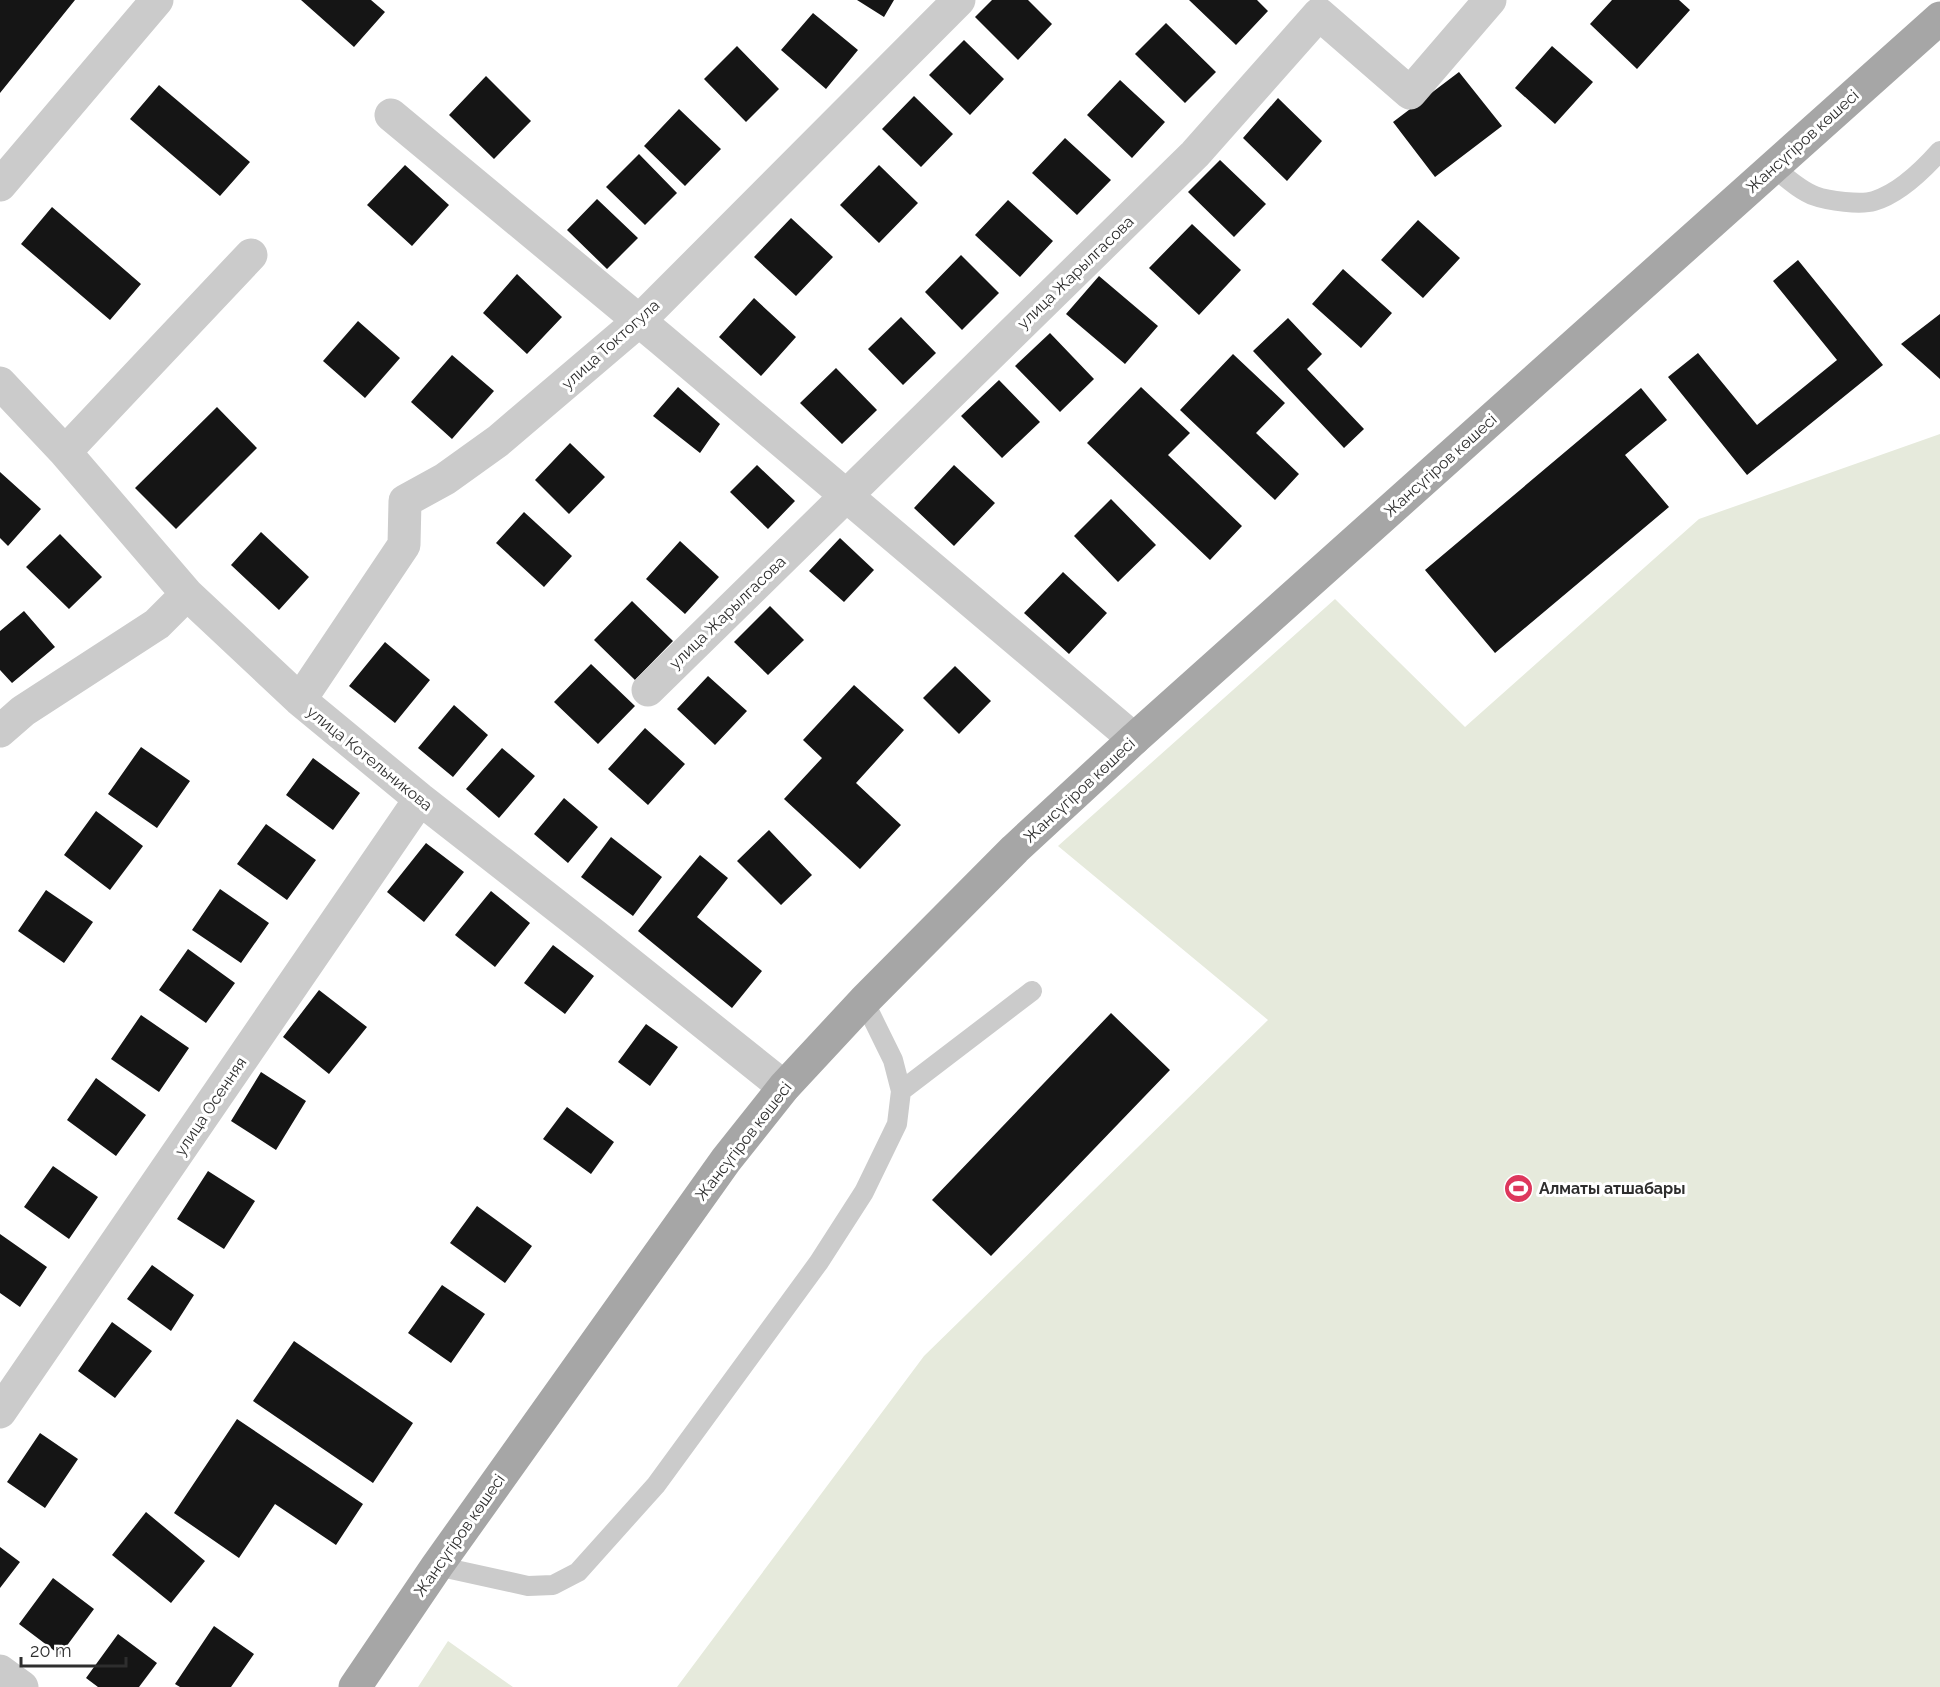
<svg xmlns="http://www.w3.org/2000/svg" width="1940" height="1687" viewBox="0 0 1940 1687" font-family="Raleway,sans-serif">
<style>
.green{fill:#e6eadc}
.building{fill:#151515}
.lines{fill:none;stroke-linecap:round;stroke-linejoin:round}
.service{stroke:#cbcbcb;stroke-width:20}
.minor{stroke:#cbcbcb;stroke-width:33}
.primary{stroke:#a6a6a6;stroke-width:33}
.labels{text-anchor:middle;stroke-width:6;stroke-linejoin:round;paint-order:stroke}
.street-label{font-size:16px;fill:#2e2e2e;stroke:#fff}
.poi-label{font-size:16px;font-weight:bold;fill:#2e2e2e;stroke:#fff;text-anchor:start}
</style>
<rect width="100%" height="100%" fill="#fff"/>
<path class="green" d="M1940 434V1687H677L924 1356 1268 1020 1058 846 1335 599 1465 727 1699 519Z
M448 1641 513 1687H418Z"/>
<path class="building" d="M0 0H75L0 93Z
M301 0H371L385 12 354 47Z
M857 0H894L884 17Z
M992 0H1028L1052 24 1018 60 975 17Z
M1189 0H1257L1268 11 1236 45Z
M1612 0H1679L1690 10 1637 69 1590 24Z
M813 13 858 50 826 89 781 50Z
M1166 23 1216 72 1185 103 1135 54Z
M964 40 1004 79 970 115 929 75Z
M737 46 779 89 746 122 704 79Z
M1552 46 1593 82 1555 124 1515 88Z
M1459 72 1502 126 1435 177 1393 122Z
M486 76 531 121 494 159 449 115Z
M1120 80 1165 122 1132 158 1087 115Z
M159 85 250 162 220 196 130 119Z
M914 96 953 134 921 167 882 129Z
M1278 98 1322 141 1287 181 1243 138Z
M679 109 721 149 685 186 644 146Z
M1065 138 1111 180 1077 215 1032 173Z
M639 154 677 193 645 225 606 187Z
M1220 160 1266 204 1234 237 1188 192Z
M405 165 449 205 412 246 367 205Z
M879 165 918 203 879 243 840 205Z
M597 199 638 238 607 269 567 230Z
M1008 200 1053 241 1020 277 975 235Z
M52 207 141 284 110 320 21 244Z
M791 218 833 257 796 296 754 257Z
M1418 220 1460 258 1423 298 1381 260Z
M1192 224 1241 270 1199 315 1149 268Z
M961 255 999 293 962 330 925 292Z
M1798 260 1883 365 1747 475 1668 377 1698 353 1757 425 1837 360 1773 281Z
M1343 269 1392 313 1361 348 1312 304Z
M517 274 562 317 527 354 483 313Z
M1099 276 1158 326 1125 364 1066 314Z
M754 298 796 337 761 376 719 337Z
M1940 314V379L1901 344Z
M901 317 936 353 903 385 868 349Z
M1288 318 1322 354 1307 369 1364 429 1344 448 1253 351Z
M358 321 400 358 365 398 323 361Z
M1050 333 1094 379 1060 412 1015 366Z
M1233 354 1285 403 1256 433 1299 474 1275 500 1180 410Z
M452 355 494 391 452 439 411 402Z
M836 368 877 410 842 444 800 403Z
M999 380 1040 422 1002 458 961 416Z
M678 387 720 424 700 453 653 416Z
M1141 387 1190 433 1168 455 1242 526 1210 560 1087 443Z
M1641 388 1667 420 1625 455 1669 507 1495 653 1425 570Z
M217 407 257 448 176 529 135 488Z
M570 443 605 477 569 514 535 480Z
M757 465 795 501 768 529 730 492Z
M954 465 995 503 954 546 914 508Z
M0 472 41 509 8 546 0 538Z
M1111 499 1156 545 1118 582 1074 536Z
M524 512 572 556 544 587 496 543Z
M261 532 309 577 279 610 231 565Z
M60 534 102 577 69 609 26 567Z
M840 538 874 570 844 602 809 571Z
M680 541 719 577 685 614 646 579Z
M1063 572 1107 613 1069 654 1024 613Z
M632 601 673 641 635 680 594 640Z
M770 606 804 640 768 675 734 642Z
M24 611 55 647 12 683 0 670V631Z
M385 642 430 680 395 723 349 686Z
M591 664 635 706 598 744 554 702Z
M955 666 991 701 959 734 923 698Z
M708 676 747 711 715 745 677 709Z
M854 685 904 730 856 783 901 825 860 869 784 799 822 758 803 740Z
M454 705 488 735 453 777 418 748Z
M645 728 685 764 648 805 608 769Z
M141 747 190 781 157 828 108 794Z
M502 748 535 776 499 818 466 789Z
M313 758 360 793 333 830 286 795Z
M564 798 598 827 568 863 534 834Z
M96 811 143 846 110 890 64 855Z
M266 824 316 860 287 900 237 864Z
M769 830 812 875 781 905 737 861Z
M611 837 662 877 633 916 581 877Z
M426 843 464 872 424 922 387 892Z
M700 855 728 878 697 917 762 971 732 1008 638 931Z
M220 889 269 923 241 963 192 930Z
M46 890 93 922 64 963 18 931Z
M491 891 530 923 495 967 455 935Z
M553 945 594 976 565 1014 524 983Z
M188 949 235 983 206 1023 159 990Z
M319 990 367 1027 329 1074 283 1037Z
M1111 1013 1170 1070 991 1256 932 1200Z
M141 1015 189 1048 159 1092 111 1059Z
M646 1024 678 1047 650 1086 618 1062Z
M261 1072 306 1101 276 1150 231 1121Z
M96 1078 146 1115 116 1156 67 1120Z
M567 1107 614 1142 591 1174 543 1139Z
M53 1166 98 1197 69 1239 24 1207Z
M208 1171 255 1201 224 1249 177 1219Z
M477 1206 532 1246 505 1283 450 1243Z
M0 1234 47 1267 20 1307 0 1293Z
M152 1265 194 1295 171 1331 127 1299Z
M442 1285 485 1314 451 1363 408 1333Z
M112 1322 152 1351 115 1398 78 1371Z
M294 1341 413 1423 373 1483 253 1401Z
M237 1419 363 1504 336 1545 275 1504 239 1558 174 1513Z
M40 1433 78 1459 45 1508 7 1482Z
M146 1512 205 1561 171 1603 112 1555Z
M0 1547 20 1562 0 1588Z
M53 1578 94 1609 60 1655 19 1624Z
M214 1626 254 1654 231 1687H180L175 1684Z
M118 1634 157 1663 139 1687H98L86 1678Z"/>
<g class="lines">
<path class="service" d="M1773 167C1786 177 1799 190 1815 196 1828 201 1861 205 1874 201 1898 194 1924 169 1940 151
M901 1091 1032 991
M437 1566 528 1586 553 1585 578 1572 656 1485 819 1262 864 1192 897 1124 901 1091 893 1060 864 1001"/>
<path class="minor" d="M391 115 661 339 1134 739
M0 185 157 0
M0 383 65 452 187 594 300 700 420 799 594 935 784 1087
M65 452 251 255
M648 690 1195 154 1319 14 1410 93 1490 0
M300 700 404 545 405 501 445 479 498 441 639 321 959 0
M0 731 23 711 157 624 187 594
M0 1412 420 799
M0 1671 22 1687"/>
<path class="primary" d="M355 1687 437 1566 726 1160 784 1087 864 1001 1015 849 1134 739 1940 18"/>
</g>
<defs>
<symbol id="stadium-disc" viewBox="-11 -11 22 22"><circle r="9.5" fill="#dd375c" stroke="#fff"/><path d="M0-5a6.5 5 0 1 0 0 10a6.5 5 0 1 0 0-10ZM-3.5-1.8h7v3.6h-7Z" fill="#fff"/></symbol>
</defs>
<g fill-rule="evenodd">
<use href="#stadium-disc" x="1502" y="1172" width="33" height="33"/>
</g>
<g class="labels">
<g class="street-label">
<text transform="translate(1802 141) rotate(-42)" y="6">Жансүгіров көшесі</text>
<text transform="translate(1075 272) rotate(-44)" y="6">улица Жарылгасова</text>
<text transform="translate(610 344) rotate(-42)" y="6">улица Токтогула</text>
<text transform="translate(1440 465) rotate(-42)" y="6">Жансүгіров көшесі</text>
<text transform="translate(727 612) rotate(-44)" y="6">улица Жарылгасова</text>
<text transform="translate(370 758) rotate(39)" y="6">улица Котельникова</text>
<text transform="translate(1079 790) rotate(-43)" y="6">Жансүгіров көшесі</text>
<text transform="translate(210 1106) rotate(-56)" y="6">улица Осенняя</text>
<text transform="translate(743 1141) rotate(-52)" y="6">Жансүгіров көшесі</text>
<text transform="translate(459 1535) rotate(-55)" y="6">Жансүгіров көшесі</text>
</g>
<g class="poi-label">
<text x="1539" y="1194">Алматы атшабары</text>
</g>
</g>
<path d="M21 1657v9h105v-9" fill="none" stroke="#2e2e2e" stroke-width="3"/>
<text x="30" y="1657" font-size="18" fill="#2e2e2e" stroke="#ffffff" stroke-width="4.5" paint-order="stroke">20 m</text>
</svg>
